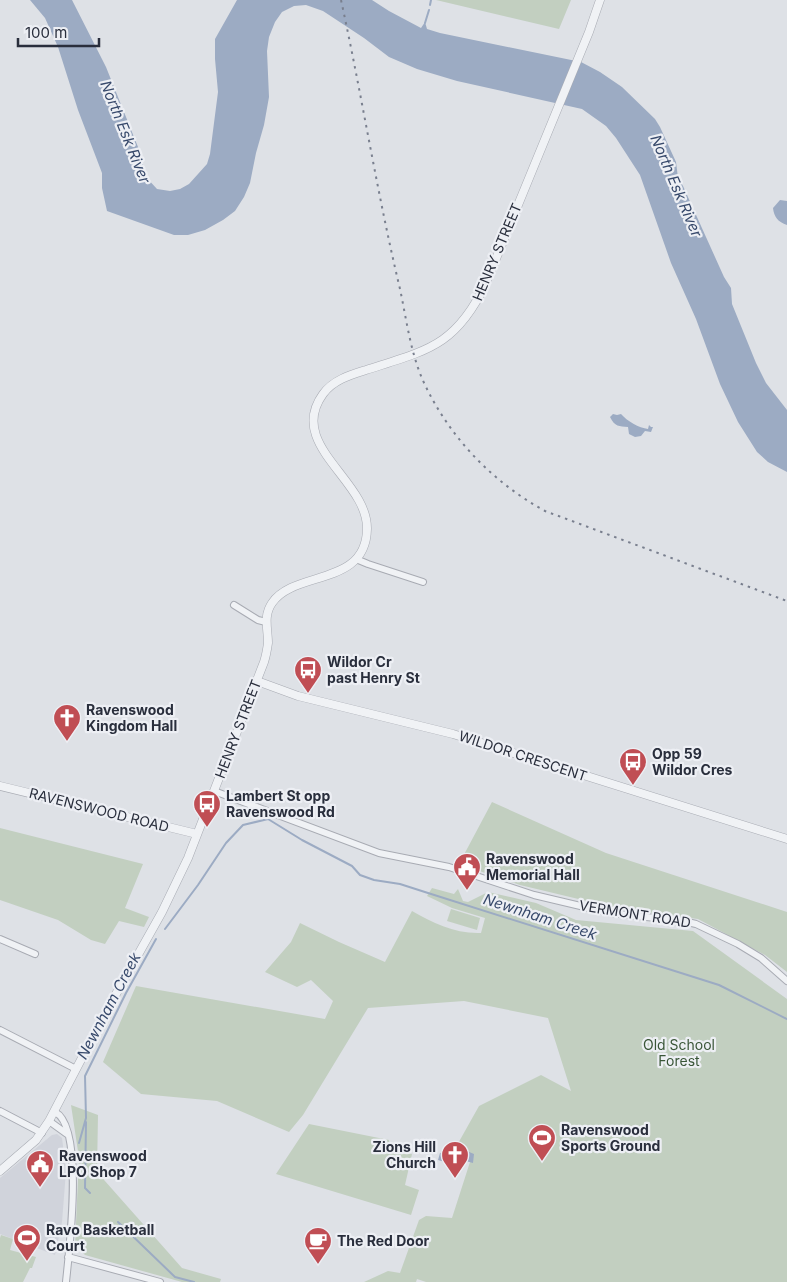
<svg xmlns="http://www.w3.org/2000/svg" width="787" height="1282" viewBox="0 0 787 1282" font-family="Inter,sans-serif">
<style>
.built{fill:#d0d3db}
.green{fill:#c2cfc0}
.water{fill:#9cabc3}
.lines{fill:none;stroke-linecap:round;stroke-linejoin:round}
.stream{stroke:#9cabc3;stroke-width:2}
.minor-casing{stroke:#a8abb3;stroke-width:8}
.tertiary-casing{stroke:#a8abb3;stroke-width:9}
.minor{stroke:#f0f2f5;stroke-width:6}
.tertiary{stroke:#f0f2f5;stroke-width:8}
.rail{stroke:#797f8e;stroke-width:2;stroke-dasharray:2.5 5;stroke-linecap:butt}
.labels{text-anchor:middle;stroke-width:4.5;stroke-linejoin:round;paint-order:stroke}
.street-label{font-size:14px;fill:#292e3c;stroke:#edeff4}
.poi-label{font-size:14px;font-weight:bold;fill:#292e3c;stroke:#edeff4;text-anchor:start}
.park-label{font-size:14px;fill:#3a5638;stroke:#edeff4}
.water-label{font-size:15px;font-style:italic;fill:#37496b;stroke:#edeff4}
</style>
<rect width="100%" height="100%" fill="#dee1e6"/>
<path class="built" d="M57 1134 62 1138 66 1171 62 1222 55 1255 0 1234V1178L52 1135Z"/>
<path class="green" d="M436 0H571L559 29Z
M492 802 606 853 787 912V972L765 955 698 919 616 908 520 885 459 864Z
M0 828 143 864 125 908 149 917 144 927 119 921 105 944 91 940 58 920 0 900Z
M432 888 454 894 458 889 463 901 468 902 488 892 536 903 576 920 693 931 787 999V1282H426L417 1279 416 1282H364L388 1271 400 1273 419 1220 426 1216 452 1218 470 1162 456 1147 479 1106 541 1075 571 1091 548 1018 464 1001 368 1008 303 1115 289 1132 217 1101 141 1094 103 1062 136 986 325 1019 333 1001 311 980 297 987 265 972 291 942 300 923 339 942 385 962 412 911C433 923 455 934 481 933L485 918 452 908 427 896Z
M451 909 480 918 477 930 447 921Z
M71 1105 98 1115 97 1172 182 1268 221 1279 220 1282H182L85 1255 75 1245 79 1158Z
M309 1124 389 1140 390 1149 412 1154 405 1185 419 1190 411 1215 276 1174Z
M1 1235 13 1239 10 1250 36 1257 32 1268H30L23 1282H0V1238Z"/>
<path class="water" d="M30 0H72L106 67 138 147 146 177 157 189 170 191 180 189 189 184 207 164 210 154 218 92 215 59V39L237 0H372L389 11 421 28 425 22 427 29 440 33 581 62 600 72 622 87 655 119 660 127 676 162 678 178 683 186 724 277 731 288 732 304 756 363 766 383 787 410V472L768 462 757 452 738 422 720 384 696 319 671 263 640 175 616 138 606 126 582 109 457 81 417 69 389 57 364 38 323 11 306 5 294 6 282 12 275 22 269 37 267 51 269 97 264 125 256 153 250 183 244 197 235 211 223 220 205 230 188 235H174L107 211 102 188V173L78 110 58 47 45 18Z
M780 200 787 201V225C778 222 774 217 773 208Z
M613 414 617 415 621 414C627 421 639 428 648 429L649 425 651 427H653L651 432 645 431 641 436 635 437 629 434 628 427C619 426 615 427 610 417Z
M462 1149 474 1154 473 1163 451 1157 448 1163 438 1160 440 1153Z"/>
<g class="lines">
<path class="stream" d="M430 5 431 0
M425 23 429 10
M165 929 198 885 226 843 243 825 268 819 302 840 352 866 360 875 374 880 400 884 428 893 719 985 787 1019
M86 1122 85 1188 90 1193
M79 1143 86 1118 85 1076 126 993 156 939
M118 1222 175 1277 194 1282"/>
<defs>
<path id="minor" d="M356 559 368 564 423 582
M234 605 258 620 266 622
M214 791 379 853 449 867 534 895 610 913 683 921 696 924 738 944 761 958 787 981
M0 939 35 954
M0 1030 76 1069
M0 1111 42 1133
M55 1112C85 1127 69 1251 66 1282
M49 1121 67 1134
M68 1257 160 1282"/>
<path id="tertiary" d="M257 681 298 696 453 734 787 839
M0 786 197 834
M0 1171 36 1140 49 1121 107 1010 162 912 188 858 264 662C266 656 267 650 268 643 268 629 263 616 272 603 294 570 366 587 367 529 368 480 286 445 323 394 333 380 350 375 366 370 428 350 456 346 486 283L589 32 600 0"/>
</defs>
<use href="#minor" class="minor-casing"/>
<use href="#tertiary" class="tertiary-casing"/>
<use href="#minor" class="minor"/>
<use href="#tertiary" class="tertiary"/>
<path class="rail" d="M341 0C362 96 377 193 400 289 407 322 411 357 426 387 452 440 494 483 545 511L787 601"/>
</g>
<defs>
<symbol id="bus-pin" viewBox="-11 -11 22 30"><path d="M0 17L-7.5 6A9.5 9.5 0 1 1 7.5 6Z" fill="#c04e54" stroke="#edeff4"/><path d="M-5-6H5V4H4V6H2V4H-2V6H-4V4H-5ZM-3.5-4V0h7V-4ZM-3.5 1.2v1.5H-2V1.2ZM2 1.2v1.5H3.5V1.2Z" fill="#fff"/></symbol>
<symbol id="church-pin" viewBox="-11 -11 22 30"><path d="M0 17L-7.5 6A9.5 9.5 0 1 1 7.5 6Z" fill="#c04e54" stroke="#edeff4"/><path d="M-1.2-6h2.4v3.5h3.3v2.4h-3.3V6h-2.4V-.1h-3.3v-2.4h3.3Z" fill="#fff"/></symbol>
<symbol id="civic-pin" viewBox="-11 -11 22 30"><path d="M0 17L-7.5 6A9.5 9.5 0 1 1 7.5 6Z" fill="#c04e54" stroke="#edeff4"/><path d="M-.6-6.5H3V-4.5H.6V-3L4-1V1h2V6H-6V1h2V-1L-.6-3ZM-1.2 2.5V6h2.4V2.5Z" fill="#fff"/></symbol>
<symbol id="stadium-pin" viewBox="-11 -11 22 30"><path d="M0 17L-7.5 6A9.5 9.5 0 1 1 7.5 6Z" fill="#c04e54" stroke="#edeff4"/><path d="M0-5a6.5 5 0 1 0 0 10a6.5 5 0 1 0 0-10ZM-3.5-1.8h7v3.6h-7Z" fill="#fff"/></symbol>
<symbol id="cafe-pin" viewBox="-11 -11 22 30"><path d="M0 17L-7.5 6A9.5 9.5 0 1 1 7.5 6Z" fill="#c04e54" stroke="#edeff4"/><path d="M-5.5-4.5H6V0H3Q3 3.5 0 3.5H-2.5Q-5.5 3.5-5.5 0ZM3-3.2v2h1.7v-2ZM-6 4.5H4V6H-6Z" fill="#fff"/></symbol>
</defs>
<g fill-rule="evenodd">
<use href="#bus-pin" x="292" y="654" width="32" height="43"/>
<use href="#church-pin" x="51" y="702" width="32" height="43"/>
<use href="#bus-pin" x="617" y="746" width="32" height="43"/>
<use href="#bus-pin" x="191" y="788" width="32" height="43"/>
<use href="#civic-pin" x="451" y="851" width="32" height="43"/>
<use href="#stadium-pin" x="526" y="1122" width="32" height="43"/>
<use href="#church-pin" x="439" y="1139" width="32" height="43"/>
<use href="#civic-pin" x="24" y="1148" width="32" height="43"/>
<use href="#stadium-pin" x="11" y="1222" width="32" height="43"/>
<use href="#cafe-pin" x="302" y="1225" width="32" height="43"/>
</g>
<g class="labels">
<g class="street-label">
<text transform="translate(497 252) rotate(-67)" y="5">HENRY STREET</text>
<text transform="translate(238 729) rotate(-69)" y="5">HENRY STREET</text>
<text transform="translate(523 756) rotate(18)" y="5">WILDOR CRESCENT</text>
<text transform="translate(99 810) rotate(14)" y="5">RAVENSWOOD ROAD</text>
<text transform="translate(635 914) rotate(9)" y="5">VERMONT ROAD</text>
</g>
<g class="poi-label">
<text x="327" y="667">Wildor Cr<tspan x="327" dy="16">past Henry St</tspan></text>
<text x="86" y="715">Ravenswood<tspan x="86" dy="16">Kingdom Hall</tspan></text>
<text x="652" y="759">Opp 59<tspan x="652" dy="16">Wildor Cres</tspan></text>
<text x="226" y="801">Lambert St opp<tspan x="226" dy="16">Ravenswood Rd</tspan></text>
<text x="486" y="864">Ravenswood<tspan x="486" dy="16">Memorial Hall</tspan></text>
<text x="561" y="1135">Ravenswood<tspan x="561" dy="16">Sports Ground</tspan></text>
<text x="436" y="1152" text-anchor="end">Zions Hill<tspan x="436" dy="16">Church</tspan></text>
<text x="59" y="1161">Ravenswood<tspan x="59" dy="16">LPO Shop 7</tspan></text>
<text x="46" y="1235">Ravo Basketball<tspan x="46" dy="16">Court</tspan></text>
<text x="337" y="1246">The Red Door</text>
</g>
<g class="park-label">
<text x="679" y="1050">Old School<tspan x="679" dy="16">Forest</tspan></text>
</g>
<g class="water-label">
<text transform="translate(125 132) rotate(68)" y="5">North Esk River</text>
<text transform="translate(676 186) rotate(67)" y="5">North Esk River</text>
<text transform="translate(540 917) rotate(18)" y="5">Newnham Creek</text>
<text transform="translate(109 1006) rotate(-62)" y="5">Newnham Creek</text>
</g>
</g>
<path d="M18 38v8h81v-8" fill="none" stroke="#292e3c" stroke-width="2.5"/>
<text x="25" y="38" font-size="15" fill="#292e3c" stroke="#edeff4" stroke-width="4" paint-order="stroke">100 m</text>
</svg>
